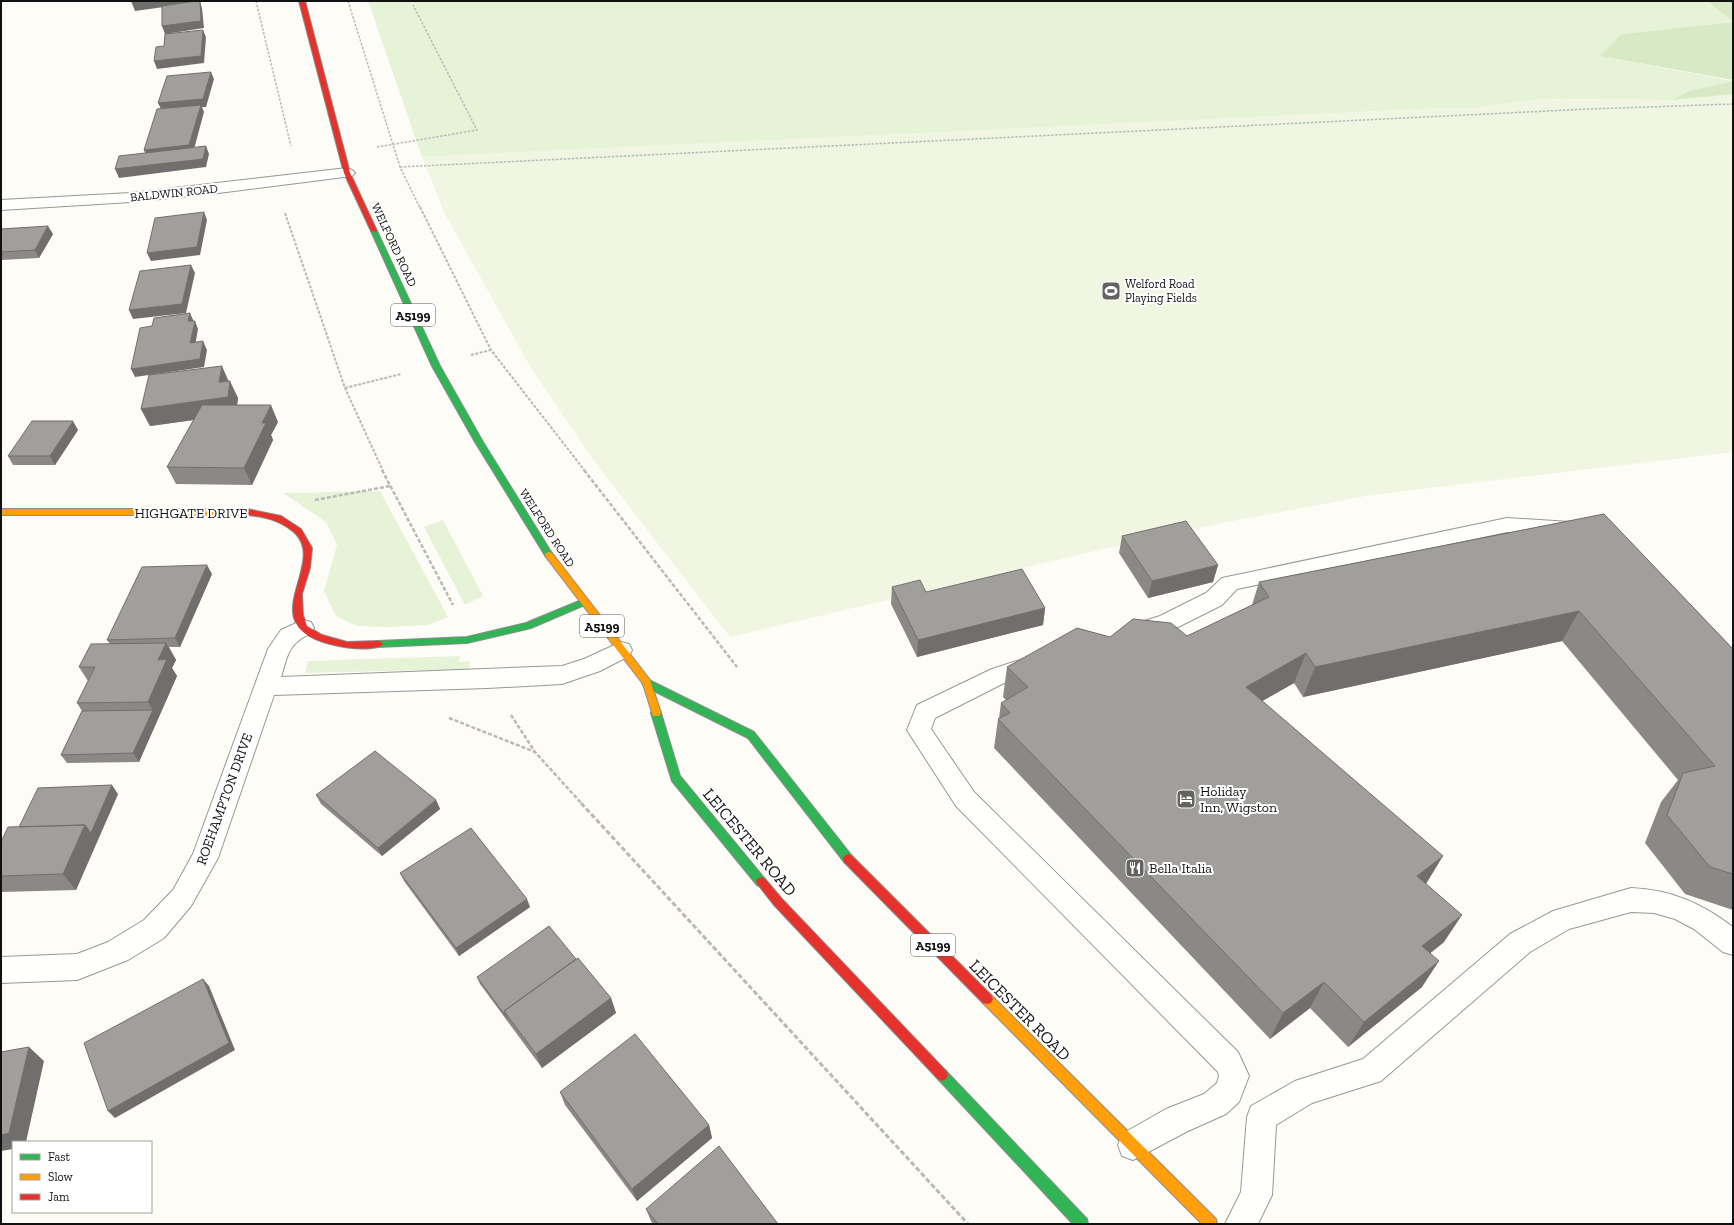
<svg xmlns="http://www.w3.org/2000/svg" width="1734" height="1225" viewBox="0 0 1734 1225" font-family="'Zilla Slab',serif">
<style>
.green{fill:#e7f3d7}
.forest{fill:#d8eac5}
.pitch{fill:#f0f6e1}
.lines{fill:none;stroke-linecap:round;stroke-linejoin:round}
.lane-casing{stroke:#979795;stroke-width:2}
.street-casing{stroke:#979795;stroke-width:2}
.fast-casing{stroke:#8e8d8b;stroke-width:2}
.slow-casing{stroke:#8e8d8b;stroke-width:2}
.jam-casing{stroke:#8e8d8b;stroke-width:2}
.path-far3{stroke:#b9b9b8;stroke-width:1.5;stroke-dasharray:2.5 1.5;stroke-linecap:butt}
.path-far2{stroke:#b9b9b8;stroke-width:2;stroke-dasharray:3 1.5;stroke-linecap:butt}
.path-far1{stroke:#b9b9b8;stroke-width:2.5;stroke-dasharray:4 2;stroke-linecap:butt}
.path{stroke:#b9b9b8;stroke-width:3;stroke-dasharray:5 2.5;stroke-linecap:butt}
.lane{fill:#fffffe;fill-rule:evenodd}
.street{fill:#fffffe;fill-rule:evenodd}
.fast{fill:#30b455;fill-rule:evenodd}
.slow{fill:#ff9f0a;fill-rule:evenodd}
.jam{fill:#e5322d;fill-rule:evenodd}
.wall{fill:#8a8986}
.shaded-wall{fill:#716f6d}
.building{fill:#a19f9c;stroke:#716f6d}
.labels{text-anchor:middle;stroke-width:4;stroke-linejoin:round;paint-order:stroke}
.far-street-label{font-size:12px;fill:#111;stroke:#fff}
.far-poi-label{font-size:12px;fill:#111;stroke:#fff;text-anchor:start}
.shield{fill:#fff;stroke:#585858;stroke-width:1}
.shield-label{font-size:13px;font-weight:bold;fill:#111}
.street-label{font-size:14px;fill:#111;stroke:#fff}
.poi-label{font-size:14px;fill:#111;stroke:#fff;text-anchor:start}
.near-street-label{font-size:17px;fill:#111;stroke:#fff}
</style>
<rect width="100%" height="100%" fill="#fdfcf7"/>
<path class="green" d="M368 1H1733V22L1621 34 1600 56 1733 81 1688 91 1673 100 1538 99 1479 108 1422 109 422 157Z
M380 491 448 617 428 625 387 627 357 626 336 616 324 591 337 545 326 522 283 493Z
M443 520 483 596 465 605 424 527Z
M460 656 459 662 470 661 469 669 305 673 308 661Z"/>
<path class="forest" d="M1707 1H1733V21Z
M1733 22V80L1600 56 1621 34Z
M1733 81V98L1673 100 1688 91Z"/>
<path class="pitch" d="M1733 94V452L1371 495 1222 523 1099 550 730 637 594 461 531 368 445 214 422 157 1422 109 1479 108 1538 99 1673 100Z"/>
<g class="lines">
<defs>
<path id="lane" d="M1507 518 1570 522 1577 524 1580 529 1577 534 1570 536 1507 532 1237 589 1222 605 1176 628 1140 639 1132 637 1129 631 1132 625 1160 616 1206 593 1222 578Z
M1035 655 1043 658 1046 664 1043 670 1008 681 935 718 931 729 974 792 1238 1052 1249 1076 1239 1102 1226 1114 1188 1131 1133 1160 1122 1156 1118 1145 1122 1134 1166 1109 1204 1094 1217 1083 1219 1076 1218 1072 956 806 907 730 917 705 992 669Z
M1631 888C1672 890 1701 903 1733 927V955L1723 952 1694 929 1675 919 1654 913 1631 912 1569 929 1530 952 1381 1081 1312 1103 1276 1125 1272 1195 1258 1224H1225L1241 1192 1247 1117 1251 1106 1295 1081 1363 1059 1510 934 1553 911Z"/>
<path id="street" d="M347 168 352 170 355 173 352 176 218 193 131 202 1 210V200L131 193Z
M303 620 311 622 314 628C310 636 303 636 297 642 287 650 285 665 281 677L562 666 584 659 621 642 629 644 632 650 629 656 600 671 562 684 487 688 274 695 218 858 191 906 164 938 128 960 77 980 1 983V957L77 954 108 942 144 920 173 890 193 854 268 649 281 630Z"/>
<path id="fast" d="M374 229 377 231 440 366 483 442 553 555 552 557H546L475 442 432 366 371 231Z
M584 599 587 600 588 602 587 604 531 628 467 643 378 647 375 646 373 644 375 642 378 641 467 637 526 623Z
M647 679 754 732 852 856 853 859 852 862 848 864 844 862 748 738 644 686 642 683 644 680Z
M656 709 659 710 661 713 680 776 765 879 766 882 765 885 761 887 757 885 672 781 651 713 653 710Z
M942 1069 946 1071 1087 1219 1088 1224H1073L938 1079 936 1075 938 1071Z"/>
<path id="slow" d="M1 509H238L242 512 238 515H1Z
M549 552 552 553 650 680 661 713 659 716H653L643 684 546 557 545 555 546 553Z
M987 994 991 995 1216 1219 1217 1224H1202L983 1003 981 999 983 995Z"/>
<path id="jam" d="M299 1H305L350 173 377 231 376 232 371 231 344 173Z
M238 509H247L281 516 301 529 312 548 310 568 302 594 303 615 307 626 322 635 347 642 378 641 381 642 383 644 381 646C365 651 346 648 330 644 251 624 328 565 295 533 282 521 263 516 247 515 243 514 239 515 235 514L234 512Z
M848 854 852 856 991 995 993 999 991 1003 987 1004 983 1003 844 862 843 859 844 856Z
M761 877 765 879 782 899 946 1071 948 1075 946 1079 942 1081 938 1079 774 905 756 882 757 879Z"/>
</defs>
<use href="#lane" class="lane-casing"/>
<use href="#street" class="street-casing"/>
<use href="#fast" class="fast-casing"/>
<use href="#slow" class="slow-casing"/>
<use href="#jam" class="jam-casing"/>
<path class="path-far3" d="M256 1 291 146
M348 1 400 167 420 208
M377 147 477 130 413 5
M400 167 1589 109 1733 104"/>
<path class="path-far2" d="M420 207 491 350 585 471
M285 213 345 388 383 471
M471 355 491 350
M345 388 401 374"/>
<path class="path-far1" d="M382 470 453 605
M584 470 737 667
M315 500 390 486
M511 715 535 752 582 804
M449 718 535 752"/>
<path class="path" d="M581 803 968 1224"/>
<use href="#lane" class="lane"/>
<use href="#street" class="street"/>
<use href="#fast" class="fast"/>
<use href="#slow" class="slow"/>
<use href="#jam" class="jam"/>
</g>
<path class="wall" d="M1 229 53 234 39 258 1 260Z
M229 381 238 398 237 405 278 422 271 435 273 440 252 485 176 484 167 467 194 420 150 426 141 409Z
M78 430 55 465H13L8 456Z
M1604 514 1733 649V910L1685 894 1645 843 1661 802 1678 780 1562 641 1303 697 1294 683 1262 701 1426 884 1444 942 1430 953 1422 987 1348 1047 1310 1008 1270 1039 994 748 998 719 999 718 1001 703 1006 700 1003 697 1007 667 1110 637 1187 636 1252 605 1259 582Z
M1122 536 1218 565 1213 582 1148 598 1119 553Z
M212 574 180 647H169L176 660 172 668 177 676 139 762 67 763 61 755 82 711 77 703 88 681 79 667 110 644 107 640Z
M892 587 1045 608 1043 625 917 657 891 604Z
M118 794 76 890 1 892V842L19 827Z
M316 795 436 800 440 809 382 856 321 804Z
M400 873 530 907 459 956 404 881Z
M576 959 611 998 616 1013 542 1068 480 984 477 977Z
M560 1092 709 1125 712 1138 637 1201 565 1105Z
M646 1209 778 1224H653L651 1221Z"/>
<path class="shaded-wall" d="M131 1H205L200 2 202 8 204 28 165 34 162 26 200 2 135 11Z
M203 30 206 37 204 63 157 69 154 61Z
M211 72 214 79 206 107H202L204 112 193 153 147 158 144 150 162 111 158 103Z
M206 146 209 154 206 167 119 178 115 169Z
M204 212 207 220 200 255 151 261 147 253Z
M48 226 53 234 39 258 35 250Z
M191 265 195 273 186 313 133 319 129 310Z
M190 313 194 322 188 321Z
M195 321 198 329 194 352 190 343Z
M203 341 207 350 204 367 135 377 131 369Z
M222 366 229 382 230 381 238 398 236 414 150 426 141 409 219 382Z
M271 405 278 422 271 435 273 440 252 485 244 468 262 423Z
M73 421 78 430 55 465 50 456Z
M207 565 212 574 180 647 175 638Z
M1218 565 1213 582 1148 598 1152 581Z
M1045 608 1043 625 917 657 918 640Z
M1579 611 1562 641 1303 697 1315 667Z
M166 643 176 660 172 668 177 676 139 762 133 753 153 710 148 702 158 660Z
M1306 653 1294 683 1236 716 1246 687Z
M112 785 118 794 76 890 63 874 85 825Z
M436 800 440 809 382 856 378 848Z
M1443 856 1426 884 1417 876Z
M527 899 530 907 459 956 456 948Z
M1462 915 1444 942 1406 973 1422 946Z
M1439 961 1422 987 1348 1047 1364 1022Z
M203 979 209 986 235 1050 115 1118 108 1111Z
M1324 982 1310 1008 1270 1039 1283 1013Z
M611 998 616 1013 542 1068 536 1054Z
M29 1047 44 1061 26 1142H13V1149L1 1151V1135Z
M709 1125 712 1138 637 1201 632 1189Z"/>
<path class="building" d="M196 1H200L201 21 162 26V6Z
M203 30 201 56 154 61 156 47 164 46 165 34Z
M211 72 203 99 158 103 167 76Z
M201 105 189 145 144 150 157 109Z
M206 146 203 159 115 169 119 156Z
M204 212 197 247 147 253 155 218Z
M48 226 35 250 1 252V229Z
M191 265 182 304 129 310 140 271Z
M190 313 188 321H195L190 343 203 341 200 359 131 369 140 328 152 326 154 318Z
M222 366 219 382 230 381 228 397 141 409 149 375Z
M202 405H271L262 423H266L244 468 167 467Z
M32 421H73L50 456H8Z
M1604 514 1733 649V874L1710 867 1667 815 1683 773 1715 766 1579 611 1315 667 1306 653 1246 687 1443 856 1417 876 1462 915 1422 946 1439 961 1364 1022 1324 982 1283 1013 998 719 1010 713 1001 703 1028 687 1007 667 1077 628 1110 637 1133 619 1171 623 1187 636 1269 597 1259 582Z
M1186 521 1218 565 1152 581 1122 536Z
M207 565 175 638 107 640 142 567Z
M1022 569 1045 608 918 640 892 587 920 580 926 592Z
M166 643 158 660 167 659 148 702 77 703 95 667H79L91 644Z
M153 710 133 753 61 755 82 711Z
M375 751 436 800 378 848 316 795Z
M112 785 91 833 85 825 19 827 38 788Z
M85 825 63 874 1 876V842L8 827Z
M471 828 527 899 456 948 400 873Z
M549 926 576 959 504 1011 507 1018 477 977Z
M578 958 611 998 536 1054 504 1011Z
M203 979 229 1043 108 1111 84 1043Z
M635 1034 709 1125 632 1189 560 1092Z
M29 1047 9 1133 1 1135V1052Z
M719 1146 778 1224H658L646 1209Z"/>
<defs>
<symbol id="stadium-square" viewBox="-11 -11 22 22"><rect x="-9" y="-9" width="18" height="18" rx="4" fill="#646362" stroke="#fff"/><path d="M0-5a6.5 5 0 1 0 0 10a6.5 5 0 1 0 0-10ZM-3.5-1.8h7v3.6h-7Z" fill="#fff"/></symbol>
<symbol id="hotel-square" viewBox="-11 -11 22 22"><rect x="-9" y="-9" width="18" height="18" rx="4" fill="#646362" stroke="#fff"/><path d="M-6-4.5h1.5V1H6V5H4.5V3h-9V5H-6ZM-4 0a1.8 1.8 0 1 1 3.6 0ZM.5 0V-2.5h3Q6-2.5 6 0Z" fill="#fff"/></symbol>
<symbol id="restaurant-square" viewBox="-11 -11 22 22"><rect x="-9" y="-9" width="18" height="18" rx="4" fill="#646362" stroke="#fff"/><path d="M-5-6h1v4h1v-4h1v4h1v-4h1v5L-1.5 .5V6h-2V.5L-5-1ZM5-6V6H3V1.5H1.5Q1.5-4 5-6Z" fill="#fff"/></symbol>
</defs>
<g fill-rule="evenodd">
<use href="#stadium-square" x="1100" y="280" width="22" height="22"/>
<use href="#hotel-square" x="1175" y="788" width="22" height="22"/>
<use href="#restaurant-square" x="1124" y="857" width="22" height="22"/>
</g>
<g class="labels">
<g class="far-street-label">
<text transform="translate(174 193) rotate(-6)" y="4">BALDWIN ROAD</text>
<text transform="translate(394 245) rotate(65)" y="4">WELFORD ROAD</text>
<text transform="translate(547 528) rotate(57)" y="4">WELFORD ROAD</text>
</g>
<g class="far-poi-label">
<text x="1125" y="288">Welford Road<tspan x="1125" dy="14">Playing Fields</tspan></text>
</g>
<g class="shield">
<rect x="391" y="304" width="44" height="22" rx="3"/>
<rect x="580" y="615" width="44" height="22" rx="3"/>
<rect x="911" y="934" width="44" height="22" rx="3"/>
</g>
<g class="shield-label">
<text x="413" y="320">A5199</text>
<text x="602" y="631">A5199</text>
<text x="933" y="950">A5199</text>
</g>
<g class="street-label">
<text x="191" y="518">HIGHGATE DRIVE</text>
<text transform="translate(224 799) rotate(-70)" y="5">ROEHAMPTON DRIVE</text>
</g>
<g class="poi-label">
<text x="1200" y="796">Holiday<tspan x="1200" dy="16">Inn, Wigston</tspan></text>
<text x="1149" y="873">Bella Italia</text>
</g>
<g class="near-street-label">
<text transform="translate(750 842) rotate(50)" y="6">LEICESTER ROAD</text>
<text transform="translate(1020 1010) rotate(45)" y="6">LEICESTER ROAD</text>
</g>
</g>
<rect width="1734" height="1225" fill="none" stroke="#111111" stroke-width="4"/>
<rect x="12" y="1141" width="140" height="72" fill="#ffffff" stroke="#a0a0a0"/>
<rect x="20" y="1154" width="20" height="6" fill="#30b455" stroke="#a0a0a0"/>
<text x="48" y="1161" font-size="12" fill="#111111">Fast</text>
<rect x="20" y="1174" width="20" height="6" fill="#ff9f0a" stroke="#a0a0a0"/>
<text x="48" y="1181" font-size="12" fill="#111111">Slow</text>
<rect x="20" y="1194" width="20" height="6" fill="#e5322d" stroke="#a0a0a0"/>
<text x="48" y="1201" font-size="12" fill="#111111">Jam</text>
</svg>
